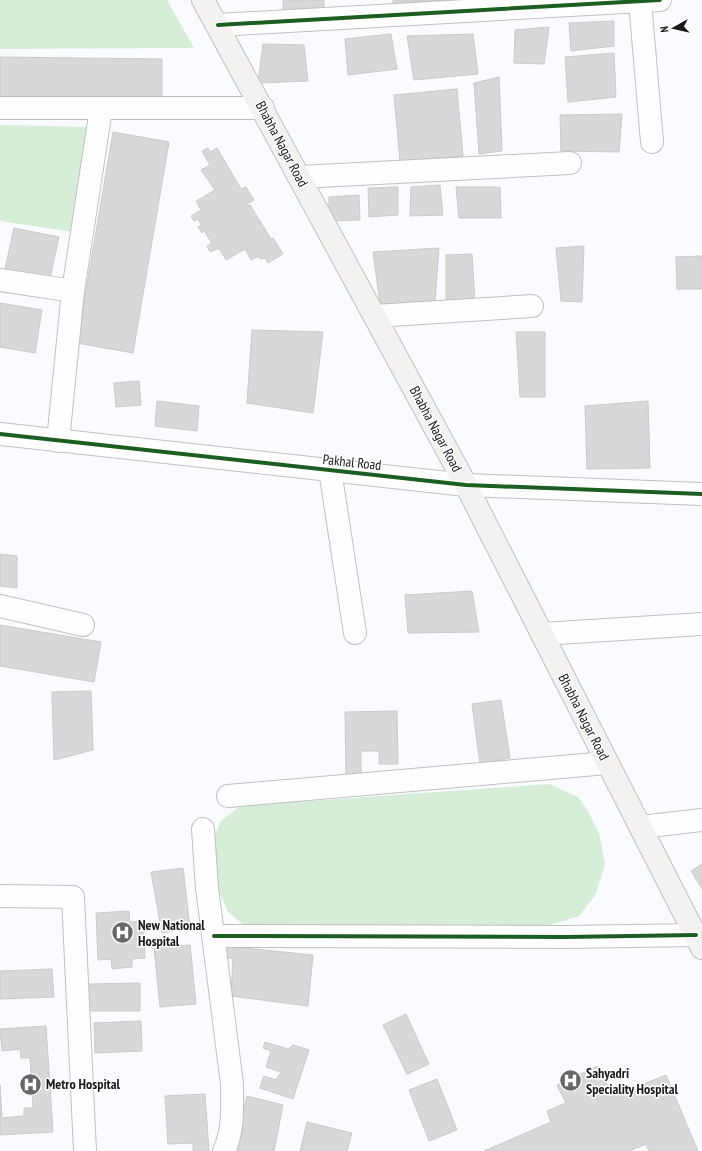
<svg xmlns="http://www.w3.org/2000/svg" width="702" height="1151" viewBox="0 0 702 1151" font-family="'PT Sans Narrow',sans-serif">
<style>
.green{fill:#d6edd8}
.building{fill:#d9d8d8;stroke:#cbcaca}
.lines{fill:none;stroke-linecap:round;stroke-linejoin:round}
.minor-casing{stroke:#c0c0c3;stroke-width:24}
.tertiary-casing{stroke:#c0c0c3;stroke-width:24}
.secondary-casing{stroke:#c0c0c3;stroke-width:24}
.minor{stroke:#fefeff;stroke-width:22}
.tertiary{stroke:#fefeff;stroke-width:22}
.secondary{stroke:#f4f2f0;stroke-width:22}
.cycleway-casing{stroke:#fff;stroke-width:6}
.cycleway{stroke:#1b5e20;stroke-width:4}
.labels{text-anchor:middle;stroke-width:3;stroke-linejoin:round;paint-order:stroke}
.street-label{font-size:14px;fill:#18181b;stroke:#fff}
.poi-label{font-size:14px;font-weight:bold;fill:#18181b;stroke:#fff;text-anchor:start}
</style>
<rect width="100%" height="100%" fill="#fafbfe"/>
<path class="green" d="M0 0H167L194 48 0 49Z
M0 125 91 127 73 232 0 221Z
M549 784 578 797 588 811 599 833 605 864 596 894 579 916 547 926 292 925 245 926 228 912 218 889 212 840 221 821 240 806Z"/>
<path class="building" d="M283 0H324V11L283 16Z
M393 0H451L393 3Z
M614 21V46L571 51 569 23Z
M549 27 544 64 514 63 515 30Z
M391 34 397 69 348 75 345 39Z
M473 34 478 74 414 80 407 36Z
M263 44 304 45 308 81 258 83Z
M614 53 616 97 568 102 565 57Z
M0 57 162 59V100L0 98Z
M499 77 502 151 479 154 474 83Z
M457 89 463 156 400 161 394 95Z
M622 114 619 152 561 151 560 115Z
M113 132 169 142 133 353 77 343Z
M208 148 210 152 217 148 241 189 246 187 254 200 247 204 248 206 250 205 271 239 273 238 283 254 268 263 265 258 260 259V257H257L251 260 245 249 226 260 219 248 210 252 207 246 212 243 204 231 202 233 198 227 201 225 198 219 194 221 191 216 201 210 196 201 215 190 201 170 210 165 202 151Z
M440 185 443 215 410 216 411 187Z
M398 187V215L369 217 368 188Z
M456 187H500L501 218H459Z
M359 195 360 220 329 221V197Z
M14 228 59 237 50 278 5 269Z
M584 246 582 302 561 301 556 248Z
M439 248 435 302 380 304 373 252Z
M472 254 475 303 446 304V255Z
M702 256V289H677L676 257Z
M0 303 42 310 35 353 0 347Z
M252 330 323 332 313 413 247 403Z
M516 332H545V397H520Z
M139 381 141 405 116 407 114 383Z
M157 401 199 406 197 431 155 426Z
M648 401 650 468 587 469 585 406Z
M0 554 17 556V588L0 586Z
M472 591 479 632 408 633 405 595Z
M0 625 101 642 94 682 0 666Z
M91 691 93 750 54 760 52 692Z
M501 700 510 758 480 764 472 704Z
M397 711 398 764H379V751H361V776L346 777 345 712Z
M702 864V889L691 871Z
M183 868 190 928 162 933 151 872Z
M129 911 130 922 143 921 145 958 132 959V967L112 969 111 959 98 960 96 913Z
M190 945 196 1004 160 1007 154 948Z
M224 946 313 955 308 1006 231 996 233 959 221 956Z
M52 969 54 997 0 999V971Z
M140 983V1011H88V984Z
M406 1014 429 1064 407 1074 383 1025Z
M141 1021 142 1051 95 1053 94 1023Z
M46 1026 53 1132 0 1135V1085L2 1118 24 1116V1108H33L30 1058H21L20 1049 2 1051 0 1029Z
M265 1042 288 1049 293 1045 309 1050 293 1099 260 1088 264 1076 276 1080 281 1072 266 1067 271 1051 263 1048Z
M598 1066 613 1096 666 1075 698 1151H649L646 1144 630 1151H484L551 1122 547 1111 566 1103 557 1085Z
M437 1079 457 1130 429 1141 409 1090Z
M205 1094 209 1151H193V1143L168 1144 165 1096Z
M247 1096 283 1105 274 1151H234Z
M307 1122 352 1133 347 1151H300Z"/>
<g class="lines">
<defs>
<path id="minor" d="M640 1 652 142
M218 25 660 0
M0 108H263
M300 177 570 163
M0 280 73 291
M375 316 532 306
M58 441 73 291 101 109
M330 470 355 633
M0 606 83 625
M542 634 702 624
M228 796 607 763
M641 827 702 820
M203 829 207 888 232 1084C232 1106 234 1130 224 1151
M0 896 73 897 85 1151
M214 936 565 937 696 935"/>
<path id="tertiary" d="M0 434 466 485 702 494"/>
<path id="secondary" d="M203 0 466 485 702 948"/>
</defs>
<use href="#minor" class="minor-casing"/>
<use href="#tertiary" class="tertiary-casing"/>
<use href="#secondary" class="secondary-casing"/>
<use href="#minor" class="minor"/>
<use href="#tertiary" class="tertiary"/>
<use href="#secondary" class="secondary"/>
<defs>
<path id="cycleway" d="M218 25 660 0
M0 434 466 485 702 494
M214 936 565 937 696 935"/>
</defs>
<use href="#cycleway" class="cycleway-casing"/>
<use href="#cycleway" class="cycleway"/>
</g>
<defs>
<symbol id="hospital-disc" viewBox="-11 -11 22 22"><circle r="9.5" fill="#67676a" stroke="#fff"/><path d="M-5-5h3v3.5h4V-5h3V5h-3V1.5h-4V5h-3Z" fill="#fff"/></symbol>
</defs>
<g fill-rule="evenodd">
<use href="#hospital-disc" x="110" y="920" width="25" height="25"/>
<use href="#hospital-disc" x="558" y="1068" width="25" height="25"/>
<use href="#hospital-disc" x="18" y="1072" width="25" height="25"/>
</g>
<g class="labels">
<g class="street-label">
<text transform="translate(282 144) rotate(62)" y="5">Bhabha Nagar Road</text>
<text transform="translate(436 429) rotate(62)" y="5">Bhabha Nagar Road</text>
<text transform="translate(352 462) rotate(6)" y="5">Pakhal Road</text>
<text transform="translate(584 717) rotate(63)" y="5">Bhabha Nagar Road</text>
</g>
<g class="poi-label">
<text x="138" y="930">New National<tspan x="138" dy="16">Hospital</tspan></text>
<text x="586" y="1078">Sahyadri<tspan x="586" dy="16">Speciality Hospital</tspan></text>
<text x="46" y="1089">Metro Hospital</text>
</g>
</g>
<g transform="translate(674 28) rotate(262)" stroke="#ffffff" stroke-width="3" paint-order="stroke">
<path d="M0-3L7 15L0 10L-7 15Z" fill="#18181b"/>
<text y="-6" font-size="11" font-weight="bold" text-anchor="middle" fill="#18181b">N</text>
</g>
</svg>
